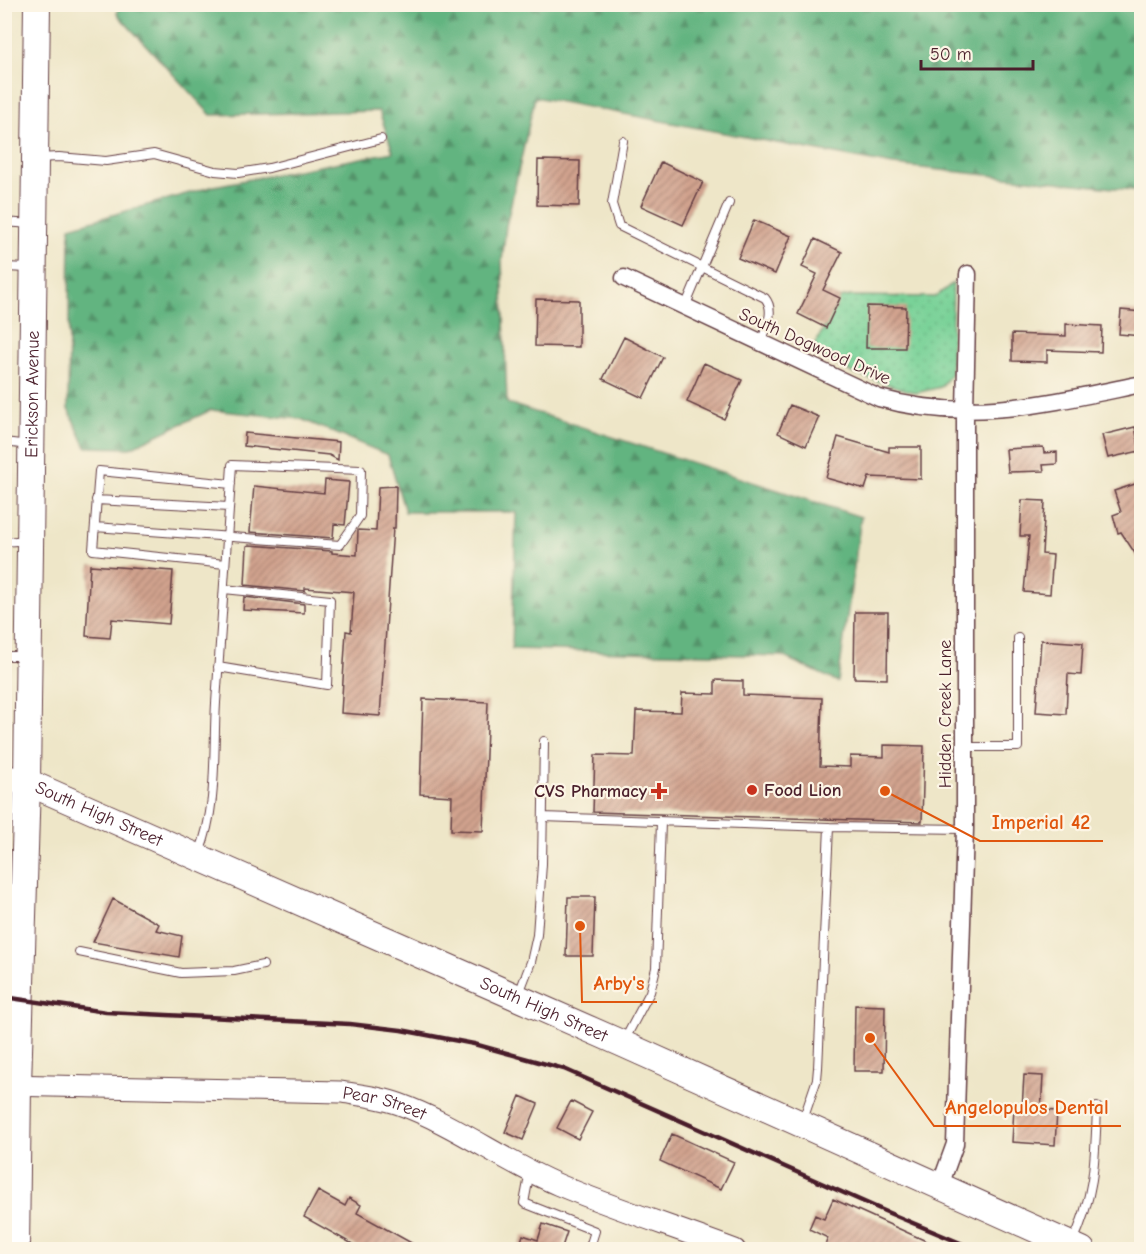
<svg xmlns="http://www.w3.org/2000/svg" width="1146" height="1254" viewBox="0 0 1146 1254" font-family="'Comic Neue',sans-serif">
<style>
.grass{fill:url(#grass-dots);stroke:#627862;stroke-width:1.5}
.forest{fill:url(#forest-firs);stroke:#566a56;stroke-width:1.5}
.building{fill:url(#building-hatch)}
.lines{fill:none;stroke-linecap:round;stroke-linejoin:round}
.service-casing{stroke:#633d43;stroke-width:10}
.minor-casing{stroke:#633d43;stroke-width:19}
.tertiary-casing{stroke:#633d43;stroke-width:23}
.primary-casing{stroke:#633d43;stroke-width:28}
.service{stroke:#fff;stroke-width:8}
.minor{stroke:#fff;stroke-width:16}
.tertiary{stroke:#fff;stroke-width:21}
.primary{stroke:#fff;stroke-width:26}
.rail{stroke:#4a1f2b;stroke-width:4.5}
.poi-dot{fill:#c8321e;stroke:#fcf5e5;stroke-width:2}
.labels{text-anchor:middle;stroke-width:4.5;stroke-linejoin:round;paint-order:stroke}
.street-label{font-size:18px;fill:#4a1f2b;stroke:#fcf5e5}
.poi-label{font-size:18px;font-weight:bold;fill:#4a1f2b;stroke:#fcf5e5;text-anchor:start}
.leader{fill:none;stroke:#e0560e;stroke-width:2}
.callout-dot{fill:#e0560e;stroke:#fcf5e5;stroke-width:2}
.callout-label{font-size:20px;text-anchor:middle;font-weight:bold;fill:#e0560e;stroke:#fcf5e5;stroke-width:4.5;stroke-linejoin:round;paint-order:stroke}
</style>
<defs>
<pattern id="grass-dots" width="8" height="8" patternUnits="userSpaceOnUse" patternTransform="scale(1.5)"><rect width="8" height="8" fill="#79d298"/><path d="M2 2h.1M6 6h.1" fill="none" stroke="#6ab483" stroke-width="1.8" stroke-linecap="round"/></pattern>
<pattern id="forest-firs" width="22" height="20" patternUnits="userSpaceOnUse" patternTransform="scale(1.5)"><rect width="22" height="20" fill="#62b480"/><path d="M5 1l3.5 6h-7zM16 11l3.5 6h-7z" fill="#539269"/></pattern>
<pattern id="building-hatch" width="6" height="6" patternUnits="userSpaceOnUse" patternTransform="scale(1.5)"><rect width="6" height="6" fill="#d1a38e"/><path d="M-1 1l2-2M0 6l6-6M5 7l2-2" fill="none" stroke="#ac8474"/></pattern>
</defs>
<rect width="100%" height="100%" fill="#fcf5e5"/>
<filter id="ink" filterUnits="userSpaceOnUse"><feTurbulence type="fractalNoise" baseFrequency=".0167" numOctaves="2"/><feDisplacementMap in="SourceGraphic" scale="12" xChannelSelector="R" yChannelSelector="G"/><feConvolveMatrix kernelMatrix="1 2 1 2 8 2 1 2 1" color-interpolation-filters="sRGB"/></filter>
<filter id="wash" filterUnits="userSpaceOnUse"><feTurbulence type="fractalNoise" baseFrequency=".008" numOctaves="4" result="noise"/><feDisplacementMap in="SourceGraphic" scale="24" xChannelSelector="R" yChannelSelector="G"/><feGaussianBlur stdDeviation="1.35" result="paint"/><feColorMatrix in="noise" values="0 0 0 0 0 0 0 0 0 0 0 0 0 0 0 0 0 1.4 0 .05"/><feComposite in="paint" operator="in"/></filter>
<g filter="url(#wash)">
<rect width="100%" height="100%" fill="#eee6c8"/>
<path class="grass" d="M953 283 951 374 941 387 916 393 855 374 811 352 840 298 851 296 935 297Z"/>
<path class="forest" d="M119 5H1141V191L893 165 535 97 506 226 502 261 507 403 861 517 838 682 782 656 512 649 516 512H405L388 455 301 419 211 410 130 448 86 447 68 409 70 227 214 186 393 152 379 111 211 115 117 14Z"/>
<g id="blocks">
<path class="building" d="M538 160 580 161 579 206 537 205Z
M661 162 703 182 683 225 641 206Z
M754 220 791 236 775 274 738 258Z
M815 239 842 252 823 290 840 298 826 328 798 314 817 274 802 267Z
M536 299 579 300V347L535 346Z
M867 306 906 307 905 348H866Z
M1121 310 1142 312V336L1119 334Z
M1066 324 1102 326 1101 352 1047 350V362L1012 361V334L1066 336Z
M624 337 663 357 643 398 603 379Z
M704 363 742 380 724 419 687 402Z
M790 405 819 417 806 446 778 433Z
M1135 427 1140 451 1108 458 1102 435Z
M245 433 339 442 338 460 329 455 244 446Z
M838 437 889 452V447H921V479L869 477 865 489 826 478Z
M1043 447 1044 453 1057 452V464L1043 465 1044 471 1008 472 1006 449Z
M325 480 349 482 345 525 334 524 333 538 250 532 254 486 324 493Z
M1138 483 1142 495V564L1121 532 1118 533 1113 515 1121 512 1114 491Z
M396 486 395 528H393L380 716 341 713 346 631 351 632 354 592 305 588V591L245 585 247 546 249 545 332 551V553L357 555 358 530 376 531 378 487Z
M1022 500 1045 501 1042 554 1053 555 1050 594 1024 592 1029 536H1020Z
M90 565 173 571 169 624 112 619 110 638 86 636Z
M244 597 304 604V613L243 610Z
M855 612H888L887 679 854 678Z
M1041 640 1083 643 1081 675 1068 674 1066 714 1036 712Z
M715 680 743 681V695L822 698 820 766 850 767V756L884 757V745L924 746 922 822 593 812 595 755 634 756 636 711 681 712 682 693 715 694Z
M423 699 488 702 483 831 451 830 452 796 420 794Z
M568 897H595L593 956H566Z
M113 899 159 924 156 930 182 936 179 957 93 942Z
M855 1005 885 1006 884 1071H854Z
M1024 1075 1043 1076 1041 1110 1057 1111 1055 1145 1012 1142 1014 1108 1022 1109Z
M520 1096 538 1104 523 1140 505 1132Z
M571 1101 592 1112 578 1139 557 1128Z
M672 1134 734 1162 721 1189 660 1161Z
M318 1191 345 1206 349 1198 361 1205 357 1213 424 1250H363L304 1217Z
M833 1199 946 1250H823L828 1238 809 1229 815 1215 824 1219Z
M543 1224 567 1232 561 1250H518L523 1235 538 1240Z"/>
</g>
</g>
<g filter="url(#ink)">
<use href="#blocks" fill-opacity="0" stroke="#633d43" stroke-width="1.5"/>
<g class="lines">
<defs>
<path id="service" d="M623 141 612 204 619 226 765 298C776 311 765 330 761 343
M38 158 59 157 106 161 154 154 215 171 238 173 269 168 381 139
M4 222 31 224
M4 267 29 268
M685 307 729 203
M4 442 29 445
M96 500 229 507
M95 527 340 545 360 516 361 470 232 465C227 545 221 624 216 703 213 752 218 807 199 853
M4 542 29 540
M225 564 93 550 99 471 231 484
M4 656H24
M218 667 327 685 330 600 224 589
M965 747H1018V638
M543 817 829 827 965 829
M79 952 181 973 234 971 263 965
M518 996 531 962 537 935 542 864 544 741
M624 1041 650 992 656 968 661 822
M803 1120 817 1079 818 1068 829 827
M530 1171 524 1203 595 1231 589 1250
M1072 1244C1095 1194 1095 1161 1097 1107"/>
<path id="minor" d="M624 278 879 398C969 424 1053 402 1142 384
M937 1186 942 1180 955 1144 965 829V411L968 274"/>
<g id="tertiary">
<path id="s1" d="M4 1085 341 1092C360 1095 380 1097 399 1104 455 1124 504 1162 559 1185 616 1209 677 1228 735 1250"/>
</g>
<g id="primary">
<path id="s2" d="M4 778 27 782 623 1044 1082 1250"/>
<path id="s3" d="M16 1250 18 1085 27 782 37 4"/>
</g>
</defs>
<use href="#service" class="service-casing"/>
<use href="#minor" class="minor-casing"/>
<use href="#tertiary" class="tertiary-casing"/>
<use href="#primary" class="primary-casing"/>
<use href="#service" class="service"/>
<use href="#minor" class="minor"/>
<use href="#tertiary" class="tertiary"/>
<use href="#primary" class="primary"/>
<path class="rail" d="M4 997 106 1012 350 1024 401 1030 474 1044 564 1069 889 1213 977 1250"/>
</g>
</g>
<g class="poi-dot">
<circle cx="752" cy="790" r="6"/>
<path d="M656 782h6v6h6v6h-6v6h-6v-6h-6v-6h6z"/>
</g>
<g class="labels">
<g class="street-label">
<text transform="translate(815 346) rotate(24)" y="6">South Dogwood Drive</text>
<text dy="6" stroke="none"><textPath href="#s3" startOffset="856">Erickson Avenue</textPath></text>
<text transform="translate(945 714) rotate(-90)" y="6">Hidden Creek Lane</text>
<text dy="6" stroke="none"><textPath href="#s2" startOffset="102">South High Street</textPath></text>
<text dy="6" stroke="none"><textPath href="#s2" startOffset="588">South High Street</textPath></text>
<text dy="6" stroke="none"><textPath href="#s1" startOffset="382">Pear Street</textPath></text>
</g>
<g class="poi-label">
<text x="764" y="796">Food Lion</text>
<text x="647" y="797" text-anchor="end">CVS Pharmacy</text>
</g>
</g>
<path class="leader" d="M885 791L980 841H1103M580 926L582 1002H657M870 1038L934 1126H1121"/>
<g class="callout-dot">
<circle cx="885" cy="791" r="6"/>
<circle cx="580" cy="926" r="6"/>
<circle cx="870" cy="1038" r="6"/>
</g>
<g class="callout-label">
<text x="1041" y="829">Imperial 42</text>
<text x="619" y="990">Arby's</text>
<text x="1027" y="1114">Angelopulos Dental</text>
</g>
<rect width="1146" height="1254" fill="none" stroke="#fcf5e5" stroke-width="24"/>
<path d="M921 60v9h112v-9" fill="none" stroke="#4a1f2b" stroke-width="3"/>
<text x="930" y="60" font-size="18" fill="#4a1f2b" stroke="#fcf5e5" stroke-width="4.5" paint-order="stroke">50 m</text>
</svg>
